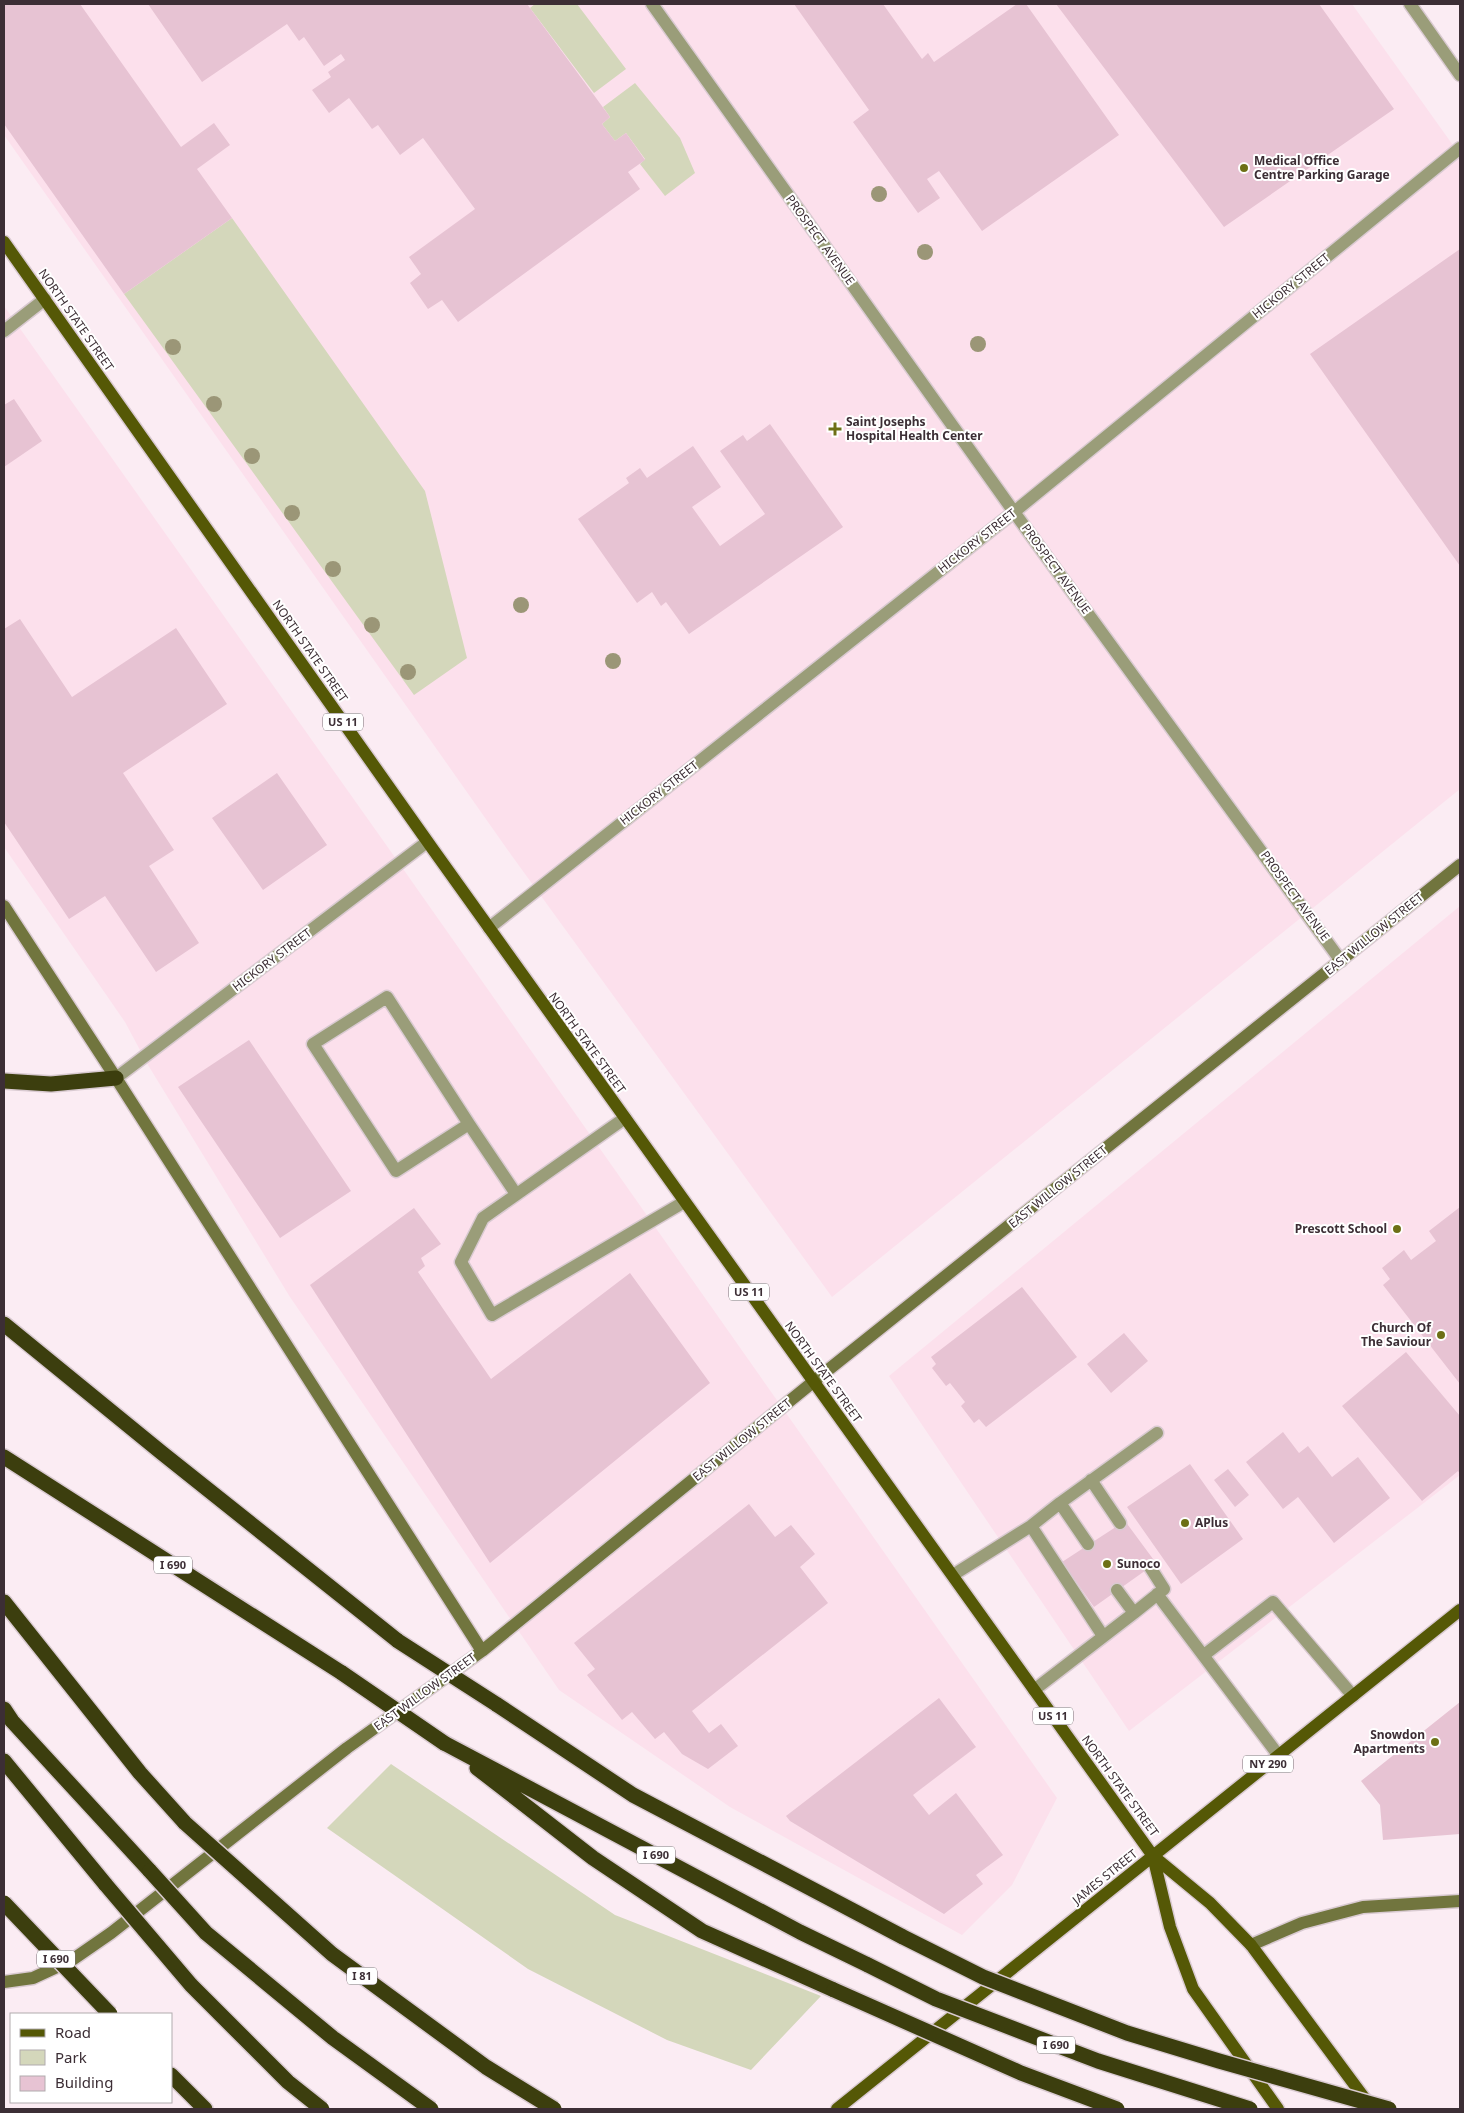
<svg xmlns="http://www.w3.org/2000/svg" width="1464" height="2113" viewBox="0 0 1464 2113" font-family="'Noto Sans',sans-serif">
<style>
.built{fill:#fce0ec}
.green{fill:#d4d7bb}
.building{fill:#e7c3d3}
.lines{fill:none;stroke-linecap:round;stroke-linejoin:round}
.lane-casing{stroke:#d9cad1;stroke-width:15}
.street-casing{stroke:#d9cad1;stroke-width:15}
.secondary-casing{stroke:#d9cad1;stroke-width:15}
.primary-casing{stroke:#d9cad1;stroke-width:15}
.highway-casing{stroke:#d9cad1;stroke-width:18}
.lane{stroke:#9a9d79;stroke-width:12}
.street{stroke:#9a9d79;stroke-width:12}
.secondary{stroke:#71753e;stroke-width:12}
.primary{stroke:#555806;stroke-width:12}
.highway{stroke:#3c3e0e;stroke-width:15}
.highway-bridge-casing{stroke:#d9cad1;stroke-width:18;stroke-linecap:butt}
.highway-bridge{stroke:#3c3e0e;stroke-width:15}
.tree{fill:#9b9677}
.poi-dot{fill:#6d7016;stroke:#fff;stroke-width:2}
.labels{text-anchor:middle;stroke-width:4;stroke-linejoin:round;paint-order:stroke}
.shield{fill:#fff;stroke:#766d72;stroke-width:1}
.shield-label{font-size:11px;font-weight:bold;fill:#3c2e35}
.poi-label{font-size:12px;font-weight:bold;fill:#3c2e35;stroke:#fff;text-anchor:start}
.street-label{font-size:12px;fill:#3c2e35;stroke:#fff}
</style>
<rect width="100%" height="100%" fill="#fbecf3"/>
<path class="built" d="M4 4H1352L1460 155V789L832 1297 512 856 4 135Z
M4 306 382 839 1057 1798 1012 1885 962 1935 730 1807 559 1690 290 1297 148 1065 125 1022 4 847Z
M1460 906V1475L1129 1731 889 1376Z"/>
<path class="green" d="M535 4H577L626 69 594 93 530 8Z
M635 83 680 138 695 173 665 196 640 164 645 159 626 133 615 141 602 124 610 117 603 107Z
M232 218 425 491 467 658 414 695 124 294Z
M391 1764 615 1915 821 1996 751 2070 667 2040 528 1969 327 1828Z"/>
<path class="building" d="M4 4H80L181 147 214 123 230 145 197 169 232 218 124 294 4 124Z
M148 4H527L610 117 602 124 615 141 626 133 645 160 628 172 640 189 458 322 442 300 428 309 410 283 421 274 409 257 475 209 423 138 400 155 378 125 372 129 349 98 329 113 312 90 331 77 328 72 345 60 341 54 324 66 304 37 299 41 287 24 202 82Z
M794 4H883L922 59 928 53 934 62 1017 4H1026L1119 135 982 231 939 171 927 179 940 198 918 213 853 122 869 110Z
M1056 4H1319L1394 109 1224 227Z
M1460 249V566L1310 354Z
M14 399 42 441 4 467V405Z
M770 424 843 527 689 634 666 602 661 606 652 592 637 603 578 519 629 483 626 478 640 468 647 478 693 446 721 487 692 507 720 546 765 514 720 451 743 435 747 441Z
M20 619 72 697 176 628 227 704 123 773 174 850 149 866 199 943 156 972 105 896 69 919 4 822V629Z
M277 773 327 845 263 890 212 818Z
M249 1040 351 1191 280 1238 178 1087Z
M1460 1207V1384L1383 1285 1390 1279 1382 1268 1404 1250 1411 1260 1436 1241 1429 1231Z
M414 1208 441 1244 421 1258 425 1266 418 1272 491 1379 630 1273 710 1383 490 1563 310 1285Z
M1022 1287 1077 1357 986 1427 979 1419 974 1423 961 1406 965 1402 950 1383 946 1386 932 1368 936 1364 931 1357Z
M1124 1333 1148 1361 1111 1393 1087 1364Z
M1406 1352 1460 1416V1474L1458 1471 1422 1501 1342 1406Z
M1283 1432 1299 1453 1308 1446 1332 1477 1358 1457 1390 1498 1334 1543 1298 1497 1283 1509 1246 1462Z
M1190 1464 1243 1539 1181 1584 1127 1507Z
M1228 1469 1249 1495 1235 1507 1214 1480Z
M749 1504 775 1537 791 1525 815 1554 800 1567 828 1603 692 1711 709 1733 721 1724 738 1746 708 1769 682 1754 664 1732 655 1739 632 1712 622 1720 587 1675 595 1669 574 1643Z
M1125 1521 1156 1563 1094 1607 1062 1562Z
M939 1698 976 1747 913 1795 929 1815 956 1793 1003 1855 976 1875 983 1884 944 1914 790 1821 786 1816Z
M1460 1702V1834L1383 1840 1380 1805 1361 1781Z"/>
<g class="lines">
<defs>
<path id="lane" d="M625 1118 483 1218 461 1262 492 1315 684 1202
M469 1124 396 1171 313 1044 387 997 469 1124 516 1194
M1091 1480 1120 1523
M1060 1503 1088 1544
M1031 1526 1103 1636
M953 1575 1031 1526 1060 1503 1157 1433
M1157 1594 1279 1756
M1134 1613 1164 1589 1150 1567
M1204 1655 1273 1602 1353 1696
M1034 1690 1134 1613 1117 1590"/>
<path id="street" d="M652 4 1014 512 1341 961
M1410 4 1460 75
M4 331 45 299
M489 928 1014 512 1460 148
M116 1078 427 842"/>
<path id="secondary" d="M4 906 116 1078 482 1651
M1251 1945 1302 1923 1363 1907 1460 1901
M4 1982 33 1978 72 1960 111 1933 347 1748 482 1651 813 1382 1460 865"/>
<path id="primary" d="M4 242 432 848 1153 1856 1210 1903 1251 1945 1371 2107
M1153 1856 1170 1927 1193 1989 1278 2109
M837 2109 1460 1610"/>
<path id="highway" d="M4 1081 51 1084 116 1078
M4 1324 162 1453 398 1641
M4 1457 342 1673
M4 1602 140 1773 185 1823
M496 1704 633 1795 903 1937
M4 1709 12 1721 150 1871
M444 1743 800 1932 868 1965
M4 1761 106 1885
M477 1768 593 1858 702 1931 834 1990
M171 2075 205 2109"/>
</defs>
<use href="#lane" class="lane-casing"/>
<use href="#street" class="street-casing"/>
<use href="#secondary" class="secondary-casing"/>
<use href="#primary" class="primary-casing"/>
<use href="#highway" class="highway-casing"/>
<use href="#lane" class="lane"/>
<use href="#street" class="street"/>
<use href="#secondary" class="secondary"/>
<use href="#primary" class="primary"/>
<use href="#highway" class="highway"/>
<defs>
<path id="highway-bridge" d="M398 1641 496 1704
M342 1673 444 1743
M185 1823 332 1954 486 2067 554 2109
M150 1871 206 1933 333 2038 431 2109
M106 1885 191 1985 288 2082 322 2109
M4 1903 110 2014
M903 1937 983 1977 1127 2033 1219 2061 1389 2109
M868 1965 936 1999 1098 2061 1250 2109
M834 1990 1021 2073 1117 2109"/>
</defs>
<use href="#highway-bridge" class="highway-bridge-casing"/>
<use href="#highway-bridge" class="highway-bridge"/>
</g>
<g class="tree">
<circle cx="879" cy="194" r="8"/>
<circle cx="925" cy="252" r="8"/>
<circle cx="978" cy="344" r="8"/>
<circle cx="173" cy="347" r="8"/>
<circle cx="214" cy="404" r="8"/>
<circle cx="252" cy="456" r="8"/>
<circle cx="292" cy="513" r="8"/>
<circle cx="333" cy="569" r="8"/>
<circle cx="521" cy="605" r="8"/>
<circle cx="372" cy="625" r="8"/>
<circle cx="613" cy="661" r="8"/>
<circle cx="408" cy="672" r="8"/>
</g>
<g class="poi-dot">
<circle cx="1244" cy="168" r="5"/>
<path d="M832.5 421.5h5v5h5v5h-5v5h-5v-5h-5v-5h5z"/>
<circle cx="1397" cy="1229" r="5"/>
<circle cx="1441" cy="1335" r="5"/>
<circle cx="1185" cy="1523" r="5"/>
<circle cx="1107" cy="1564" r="5"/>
<circle cx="1435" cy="1742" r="5"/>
</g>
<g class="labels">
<g class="shield">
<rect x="323" y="713.5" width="40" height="17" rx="4"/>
<rect x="729" y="1283.5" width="40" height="17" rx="4"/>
<rect x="154" y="1556.5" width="38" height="17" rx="4"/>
<rect x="1033" y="1707.5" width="40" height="17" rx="4"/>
<rect x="1243" y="1755.5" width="50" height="17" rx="4"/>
<rect x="637" y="1846.5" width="38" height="17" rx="4"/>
<rect x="37" y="1950.5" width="38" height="17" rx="4"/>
<rect x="347" y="1967.5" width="30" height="17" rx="4"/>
<rect x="1037" y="2036.5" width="38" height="17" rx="4"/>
</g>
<g class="shield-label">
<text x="343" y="726">US 11</text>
<text x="749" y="1296">US 11</text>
<text x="173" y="1569">I 690</text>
<text x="1053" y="1720">US 11</text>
<text x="1268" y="1768">NY 290</text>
<text x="656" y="1859">I 690</text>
<text x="56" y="1963">I 690</text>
<text x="362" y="1980">I 81</text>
<text x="1056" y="2049">I 690</text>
</g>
<g class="poi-label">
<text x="1254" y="165">Medical Office<tspan x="1254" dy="14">Centre Parking Garage</tspan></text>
<text x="846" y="426">Saint Josephs<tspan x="846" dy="14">Hospital Health Center</tspan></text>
<text x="1387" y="1233" text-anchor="end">Prescott School</text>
<text x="1431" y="1332" text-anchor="end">Church Of<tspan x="1431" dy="14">The Saviour</tspan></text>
<text x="1195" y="1527">APlus</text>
<text x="1117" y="1568">Sunoco</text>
<text x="1425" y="1739" text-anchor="end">Snowdon<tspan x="1425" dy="14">Apartments</tspan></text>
</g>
<g class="street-label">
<text transform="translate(820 240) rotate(54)" y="4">PROSPECT AVENUE</text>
<text transform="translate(1291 286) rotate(-39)" y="4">HICKORY STREET</text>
<text transform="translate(76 320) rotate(55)" y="4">NORTH STATE STREET</text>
<text transform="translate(977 541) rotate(-38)" y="4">HICKORY STREET</text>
<text transform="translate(1056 569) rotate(54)" y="4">PROSPECT AVENUE</text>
<text transform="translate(310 651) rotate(55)" y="4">NORTH STATE STREET</text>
<text transform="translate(659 793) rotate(-38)" y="4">HICKORY STREET</text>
<text transform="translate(1295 896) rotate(54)" y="4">PROSPECT AVENUE</text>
<text transform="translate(1374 934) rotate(-39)" y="4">EAST WILLOW STREET</text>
<text transform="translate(272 960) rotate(-37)" y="4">HICKORY STREET</text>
<text transform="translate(587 1043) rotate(54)" y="4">NORTH STATE STREET</text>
<text transform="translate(1058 1187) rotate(-39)" y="4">EAST WILLOW STREET</text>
<text transform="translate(823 1372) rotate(54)" y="4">NORTH STATE STREET</text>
<text transform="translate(742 1440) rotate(-39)" y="4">EAST WILLOW STREET</text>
<text transform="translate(425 1692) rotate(-36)" y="4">EAST WILLOW STREET</text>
<text transform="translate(1120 1786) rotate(54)" y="4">NORTH STATE STREET</text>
<text transform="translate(1105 1877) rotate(-39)" y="4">JAMES STREET</text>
</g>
</g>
<rect width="1464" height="2113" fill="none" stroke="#3c2e35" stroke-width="10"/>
<rect x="10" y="2013" width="162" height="90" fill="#ffffff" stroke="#b1abae"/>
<rect x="20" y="2029" width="25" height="8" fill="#555806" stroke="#b1abae"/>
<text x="55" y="2038" font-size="15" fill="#3c2e35">Road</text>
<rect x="20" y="2050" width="25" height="15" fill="#d4d7bb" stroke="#b1abae"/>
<text x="55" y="2063" font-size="15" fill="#3c2e35">Park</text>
<rect x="20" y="2076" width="25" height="15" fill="#e7c3d3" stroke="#b1abae"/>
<text x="55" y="2088" font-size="15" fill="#3c2e35">Building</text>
</svg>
